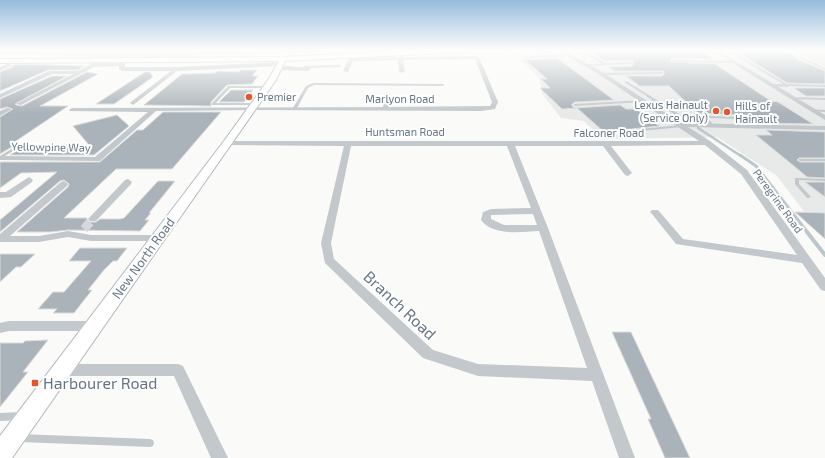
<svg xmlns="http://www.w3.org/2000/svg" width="825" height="458" viewBox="0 0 825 458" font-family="'Exo 2',sans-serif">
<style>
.built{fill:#e8e9e9}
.green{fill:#dadfd7}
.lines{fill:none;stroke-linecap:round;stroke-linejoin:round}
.stream-far3{stroke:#bbc7cb;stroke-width:2}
.stream-far2{stroke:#bbc7cb;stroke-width:2.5}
.stream-far1{stroke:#bbc7cb;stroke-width:3}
.stream{stroke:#bbc7cb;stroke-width:4}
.building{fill:#aab3b9;stroke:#dcdcda}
.street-tunnel{stroke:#d5d9db;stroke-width:9;stroke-dasharray:9 4.5;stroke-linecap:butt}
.secondary-casing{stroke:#b3babf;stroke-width:2}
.primary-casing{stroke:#b5babe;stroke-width:2}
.lane{fill:#c3c8cc;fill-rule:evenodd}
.street{fill:#c3c8cc;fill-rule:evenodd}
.secondary{fill:#fff;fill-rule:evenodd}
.primary{fill:#fff;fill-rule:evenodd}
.poi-dot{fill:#e4572e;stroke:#fff;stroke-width:1.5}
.labels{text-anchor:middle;stroke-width:4;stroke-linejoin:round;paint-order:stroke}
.far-poi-label{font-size:11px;fill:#657683;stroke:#fff;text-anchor:start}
.far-street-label{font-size:11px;fill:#657683;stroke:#fff}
.street-label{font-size:13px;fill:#657683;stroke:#fff}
.near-street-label{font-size:16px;fill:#657683;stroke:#fff}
.near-poi-label{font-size:16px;fill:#657683;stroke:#fff;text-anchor:start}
</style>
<rect width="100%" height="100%" fill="#fafaf8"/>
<path class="built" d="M525 50H789L825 67V239L777 176 717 137 603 139 584 121 561 118 543 95 539 78 511 51Z"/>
<path class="green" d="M0 50H379L155 57 0 55Z
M789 50H825V67Z"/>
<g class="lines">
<path class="stream-far3" d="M626 82 650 97"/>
<path class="stream-far2" d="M648 96 689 122
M698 128 741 156"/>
<path class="stream-far1" d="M740 155 756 166 808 233"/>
<path class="stream" d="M807 232 825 255"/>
</g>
<path class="building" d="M583 50H700L713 59 672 58 670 62 715 64 771 101 778 102 813 124 758 123 746 115 698 113 669 86H640L626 76H662L664 74V71H615L608 67 632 66 634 62 632 60 605 61 594 54Z
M734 50H784L796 56 797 59 825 71V84L787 83Z
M557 58 614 100 575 102 572 104V106L575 108 620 105 626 109H636L659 126 604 132 577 108 562 109 540 88H550L541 79H547L525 60Z
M13 65 22 64 84 66 78 70H48L0 91V72L12 67Z
M241 70H257L252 76H258L252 84 227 85 211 102V106L144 105 182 74 215 73 218 71 239 72Z
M87 72 98 74 40 106H68L10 145H15L0 154V117L13 109 7 107 0 109V99L52 76H67L15 104 16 105 22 106Z
M145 72H150L153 77 114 104H96Z
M794 88H825V96H806Z
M231 90H253L244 102H219Z
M163 112H221L172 169H116L64 218H87V220L90 222H96L100 219H120L124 218 158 181H175L149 213H151L145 220H149L140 231 68 230 50 232H17L68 187 69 184 64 180 60 181 0 232V220L57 172 21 173 0 188V162H100L137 130H143Z
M117 115 129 126 94 155H10L26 145H89L73 126Z
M766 130 825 132V158H799L797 160 800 162H825V178L807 177 800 171 756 135H772Z
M805 182H825V197Z
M795 212 825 213V239Z
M80 248H127L117 261H113L104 270 88 290H92L74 313H53L57 309H38L53 292H64L91 261H69Z
M0 254H35L21 267H16L0 282Z
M612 332H631L690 458H665L648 419H651Z
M48 340 23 372H28L0 407V343H23L25 341Z"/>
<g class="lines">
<path class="street-tunnel" d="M84 229 93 219"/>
<defs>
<path id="secondary" d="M283 57 286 59 276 80 12 458H0V436L224 141 268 80 281 58Z"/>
<path id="primary" d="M412 50H470L466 52 283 61 0 63V59L283 57Z"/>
</defs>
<use href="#secondary" class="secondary-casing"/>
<use href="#primary" class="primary-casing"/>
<path class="lane" d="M575 50H578L583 53 593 55 605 63 632 62 633 63 632 64 586 66 585 64H602L591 57 581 55Z
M716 51H732L787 84 825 85V87L789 86 788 87 769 86V84H783L731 53H715Z
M568 54 569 56 529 58 528 57 529 56Z
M798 56H800L825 68V70L798 58Z
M672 60 732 61 733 62 732 63 671 62Z
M341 65 340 67 304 68 303 67 304 66Z
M280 66H292L293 67 292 68H279V66Z
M663 72V73L662 74 602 75 601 74 602 73Z
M313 83 443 84 444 85 443 86 314 85 308 88 297 108 294 109 293 108 306 86Z
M228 86H267L268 87 267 88H230L216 103H256V105H212V103Z
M791 97 825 98V100L792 99H791Z
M643 100 645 101 644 102 575 106 573 105 575 104Z
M810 109 825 110V112L811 111 809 110Z
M704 116 745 117 762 127 759 128 744 119 708 118 714 126 712 127H711L704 118Z
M681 125H682V127L620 133 618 132 620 131Z
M23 142H24L26 143 0 159V156Z
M799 159H825V161H800L798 160Z
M795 178 825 179V181L799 180V184L811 197 809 198H807L795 184Z
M21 412 24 413 25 416 24 419 21 420 0 421V413Z
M20 434 150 439 153 440 154 443 153 446 150 447 20 442 17 441 16 438 17 435Z"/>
<path class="street" d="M557 50H563L604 73 681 123 825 126V130L688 127 710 141 747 170 825 278V291L821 290 802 263 676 244 652 214 650 212 652 210H658L683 239 797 255 741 174 705 145 611 146 632 173 628 176 625 175 603 146H515L548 228 635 458H619L592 381 478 376 423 358 325 263 321 243 344 146 228 145 224 143 228 141H699L600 75ZM351 146H507L531 208 491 209 483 212 481 220C493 236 521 232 539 231L587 368 478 364 433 350 334 259 331 243ZM533 214 537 225H504L491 219V215H492Z
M711 50H717L825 115V120Z
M477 56 479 57 498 102 495 109 481 111 255 110 156 111 100 161 0 160V156L95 157 148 112 70 111 69 110 72 108 383 107 384 96 387 94 390 96 389 107 490 106 492 102 475 59 403 60 405 71 402 73 399 71 398 60 353 61 348 72 343 71 348 60 351 58Z
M122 62 125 64V67H176L280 62 283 64 280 66 177 71 133 105 130 103 131 102 171 71H122L119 69V66L94 67 21 105 16 104 73 74H52L0 98V94L49 71H78L93 63Z
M9 63 12 65 11 66 0 71V67Z
M278 67H308L311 69 308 71 276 70 275 69Z
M7 108 12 109 0 116V111Z
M29 177 33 180 32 182 11 197 0 198V192H6Z
M128 179 132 182 131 184 96 221H90L88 219 90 217 125 180Z
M64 181 68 184 67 186 10 236H39L68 231 91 235H158L163 238 158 241H91L68 237 39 242H0V234L61 182Z
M9 321H93L98 322 99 326 98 330 93 331H9L0 333V323Z
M62 364H178L183 366 228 458H211L174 376H62L57 374 55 370 57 366Z"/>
<use href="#secondary" class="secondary"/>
<use href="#primary" class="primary"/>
</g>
<linearGradient id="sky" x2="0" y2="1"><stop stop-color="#96bcdc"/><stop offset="0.44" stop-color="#fdfdfc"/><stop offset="1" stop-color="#fdfdfc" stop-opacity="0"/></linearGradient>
<rect width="825" height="114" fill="url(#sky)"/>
<g class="poi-dot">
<circle cx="249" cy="97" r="4"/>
<circle cx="716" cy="111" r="4"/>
<circle cx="727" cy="112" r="4"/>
<rect x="31" y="379" width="8" height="8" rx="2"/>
</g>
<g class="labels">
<g class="far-poi-label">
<text x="257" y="101">Premier</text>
<text x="708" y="109" text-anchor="end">Lexus Hainault<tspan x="708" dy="13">(Service Only)</tspan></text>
<text x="735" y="110">Hills of<tspan x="735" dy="13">Hainault</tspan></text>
</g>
<g class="far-street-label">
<text x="400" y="103">Marlyon Road</text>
<text x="405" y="136">Huntsman Road</text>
<text x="609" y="137">Falconer Road</text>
<text transform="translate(51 147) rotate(1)" y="4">Yellowpine Way</text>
<text transform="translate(778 201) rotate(54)" y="4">Peregrine Road</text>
</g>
<g class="street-label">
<text transform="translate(143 258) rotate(-54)" y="5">New North Road</text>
</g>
<g class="near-street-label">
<text transform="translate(400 305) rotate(43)" y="6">Branch Road</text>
</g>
<g class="near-poi-label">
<text x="43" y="389">Harbourer Road</text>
</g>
</g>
</svg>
